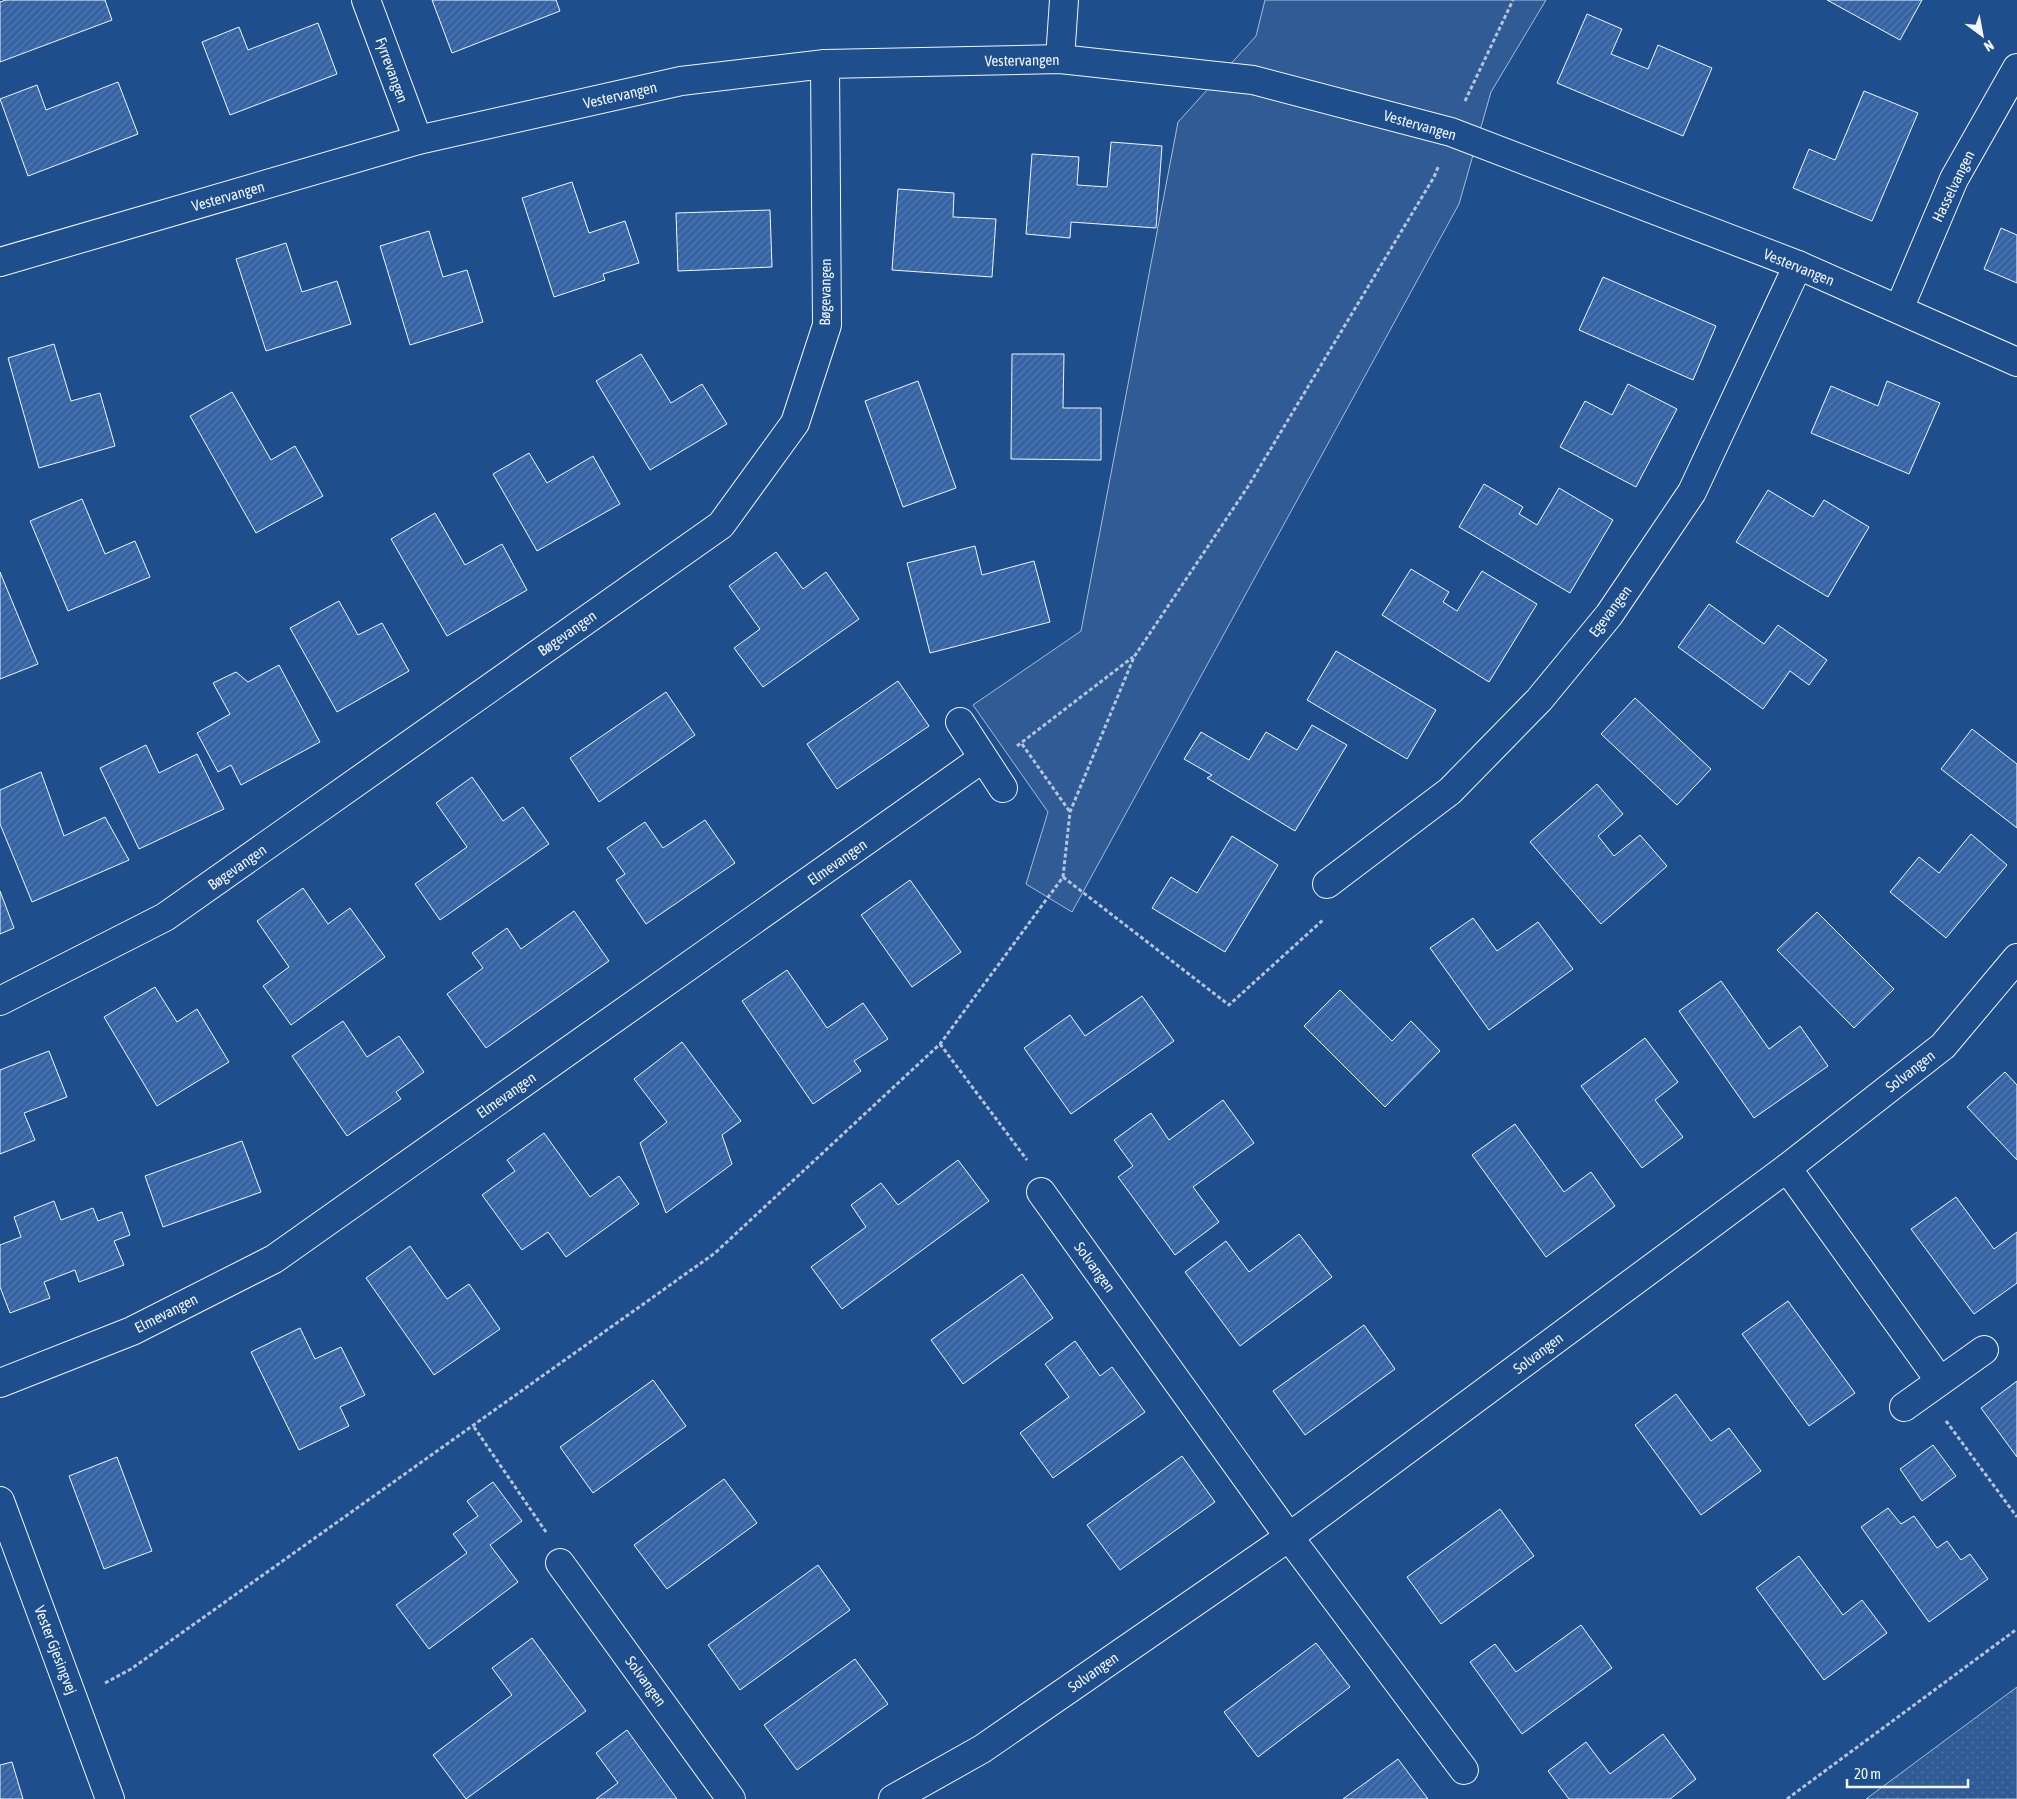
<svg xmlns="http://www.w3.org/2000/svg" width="2017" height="1799" font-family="'Asap Condensed',sans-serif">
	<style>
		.built { fill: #305b95; stroke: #a8bbd7 }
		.park { fill: url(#park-dots); stroke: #a8bbd7 }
		.building { fill: url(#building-hatch); stroke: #f2f6ff }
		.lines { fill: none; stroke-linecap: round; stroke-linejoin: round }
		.minor-casing { stroke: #f2f6ff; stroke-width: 30 }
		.path { stroke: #b3c4dc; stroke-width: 3; stroke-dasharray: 4 2.5; stroke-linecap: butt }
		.minor { stroke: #1f4e8c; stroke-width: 28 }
		.labels { text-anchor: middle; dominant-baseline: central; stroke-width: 4; stroke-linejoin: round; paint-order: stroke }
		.street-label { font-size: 15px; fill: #f2f6ff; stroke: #1f4e8c }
	</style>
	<defs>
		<pattern id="park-dots" width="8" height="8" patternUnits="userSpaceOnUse" patternTransform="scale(1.25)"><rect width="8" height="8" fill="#305b95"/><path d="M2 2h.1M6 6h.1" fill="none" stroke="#4e73a5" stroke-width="1.8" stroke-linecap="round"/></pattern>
		<pattern id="building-hatch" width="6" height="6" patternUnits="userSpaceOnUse" patternTransform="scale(1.25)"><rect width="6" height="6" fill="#3563a3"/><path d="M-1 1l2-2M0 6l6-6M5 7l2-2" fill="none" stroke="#537ab1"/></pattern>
	</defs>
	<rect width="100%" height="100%" fill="#1f4e8c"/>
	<polygon class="built" points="1265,0 1546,0 1491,92 1459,204 1072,912 1026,884 1048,812 973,705 1081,631 1178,122 1256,36"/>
	<polygon class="park" points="2017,1687 2017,1799 1866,1799"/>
	<g class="building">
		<polygon points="6,0 105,0 112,20 0,62 0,2"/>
		<polygon points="432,0 556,0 560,11 452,53"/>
		<polygon points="1827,0 1922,0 1900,40"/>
		<polygon points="1587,14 1622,29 1611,54 1648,69 1658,45 1712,68 1683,136 1557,83"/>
		<polygon points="318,23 337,74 230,115 202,42 239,27 248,50"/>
		<polygon points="118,82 138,134 28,176 0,99 37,85 46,110"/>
		<polygon points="1864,91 1918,113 1872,221 1793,188 1809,149 1835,160"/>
		<polygon points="1111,142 1162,146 1156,228 1071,222 1070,238 1026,234 1032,154 1079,157 1077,185 1107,187"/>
		<polygon points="572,182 589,233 625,221 639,263 603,274 605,280 554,297 522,198"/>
		<polygon points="898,189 954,193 953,217 996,219 992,277 892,270"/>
		<polygon points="770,210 772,267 678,271 676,213"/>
		<polygon points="2001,228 2017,235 2017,283 1984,269"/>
		<polygon points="429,231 443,277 467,270 483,322 410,345 380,246"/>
		<polygon points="286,243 302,292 337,281 351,324 266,351 236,259"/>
		<polygon points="1603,277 1716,326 1693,380 1579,330"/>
		<polygon points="54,344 71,401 100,393 115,446 39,468 8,358"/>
		<polygon points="641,354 671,403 702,384 727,424 650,470 596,381"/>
		<polygon points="1012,354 1064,354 1063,408 1101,408 1101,460 1011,459"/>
		<polygon points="918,381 956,488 903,507 865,401"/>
		<polygon points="1887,381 1940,403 1909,474 1811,433 1831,386 1878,406"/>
		<polygon points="1628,384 1677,409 1636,487 1560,447 1585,401 1612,415"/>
		<polygon points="232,392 271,460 295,446 323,496 256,533 190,416"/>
		<polygon points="529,453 547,483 593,456 620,504 537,551 493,474"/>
		<polygon points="1484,484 1523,507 1519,514 1537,525 1559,488 1613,520 1570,593 1459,527"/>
		<polygon points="1768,490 1813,517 1824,500 1869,527 1828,597 1736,542"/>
		<polygon points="82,499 105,554 135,541 150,577 68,611 30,521"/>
		<polygon points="435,513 465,565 502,544 527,590 447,636 391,539"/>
		<polygon points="975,546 982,575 1034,561 1050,622 930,653 907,563"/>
		<polygon points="776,552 803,589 826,572 859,619 763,687 734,648 760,629 729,586"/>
		<polygon points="1411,569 1449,592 1443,602 1457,611 1482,571 1537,604 1489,682 1382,615"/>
		<polygon points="0,572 38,664 0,679"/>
		<polygon points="339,601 358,635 382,623 409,671 337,712 290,628"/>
		<polygon points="1709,604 1764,644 1778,625 1827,660 1809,685 1790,671 1763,709 1678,647"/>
		<polygon points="1336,651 1436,710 1407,759 1307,700"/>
		<polygon points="279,665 320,742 241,785 231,765 218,772 197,733 230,714 213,683 236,672 248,682"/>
		<polygon points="898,681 929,726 837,789 807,744"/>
		<polygon points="666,692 695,735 599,802 570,758"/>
		<polygon points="1635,698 1711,769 1677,805 1601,734"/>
		<polygon points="1312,725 1347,745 1295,831 1207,778 1212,775 1184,759 1201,732 1249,760 1266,732 1297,750"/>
		<polygon points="1972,729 2017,764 2017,828 1941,769"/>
		<polygon points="146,745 159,773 197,754 224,809 139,849 100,768"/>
		<polygon points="41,772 64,836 105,817 129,860 32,902 0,824 0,790"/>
		<polygon points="472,777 503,821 523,807 549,844 440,920 415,884 467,847 436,803"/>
		<polygon points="1597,784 1623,814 1598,836 1614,856 1640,835 1667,866 1601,924 1530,842"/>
		<polygon points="705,820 735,863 646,924 616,880 625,874 607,848 645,822 663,848"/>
		<polygon points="1971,834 2007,865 1946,938 1890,892 1919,857 1939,873"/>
		<polygon points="1232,836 1278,865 1225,952 1152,908 1171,877 1197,893"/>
		<polygon points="910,880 961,952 912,987 861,915"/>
		<polygon points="303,888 328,924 350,908 385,957 291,1025 263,986 289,967 257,921"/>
		<polygon points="0,891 14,928 0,934"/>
		<polygon points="574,911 609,961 486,1048 447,994 483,968 472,953 507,928 521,949"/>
		<polygon points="1817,912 1894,989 1854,1028 1777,950"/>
		<polygon points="1473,918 1497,951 1538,922 1573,969 1489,1030 1430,948"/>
		<polygon points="787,970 827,1028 863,1003 888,1039 854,1061 861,1071 813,1104 742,1001"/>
		<polygon points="1721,981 1769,1049 1800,1026 1828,1066 1754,1118 1679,1011"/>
		<polygon points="155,987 177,1022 197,1009 229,1062 157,1106 104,1017"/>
		<polygon points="1340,990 1392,1041 1411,1021 1440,1051 1385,1107 1304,1026"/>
		<polygon points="1142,996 1174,1041 1071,1114 1024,1048 1070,1015 1085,1036"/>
		<polygon points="343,1021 367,1057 399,1036 424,1072 396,1092 401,1099 347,1136 292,1056"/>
		<polygon points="1645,1038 1678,1082 1655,1100 1683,1137 1642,1168 1581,1086"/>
		<polygon points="682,1042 741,1121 722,1135 732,1164 666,1213 640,1143 667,1122 634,1079"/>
		<polygon points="49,1051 67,1097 24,1113 35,1140 0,1154 0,1070"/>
		<polygon points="2005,1072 2017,1085 2017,1160 1967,1107"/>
		<polygon points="1223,1100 1254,1143 1193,1187 1219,1222 1175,1255 1118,1177 1133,1166 1114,1140 1151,1113 1169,1140"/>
		<polygon points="1515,1124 1564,1192 1591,1172 1615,1206 1546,1257 1472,1155"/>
		<polygon points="544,1133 590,1197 619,1176 639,1204 566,1257 548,1232 522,1250 482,1195 515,1171 507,1160"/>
		<polygon points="242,1141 261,1192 163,1227 145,1176"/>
		<polygon points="958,1160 989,1201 842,1309 811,1267 866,1227 851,1205 881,1183 898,1205"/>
		<polygon points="1956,1197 1994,1249 2017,1232 2017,1283 1974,1314 1911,1229"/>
		<polygon points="54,1201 61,1220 93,1208 98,1221 122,1212 130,1235 114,1241 124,1265 79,1282 75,1270 44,1282 50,1298 10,1313 0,1287 0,1245 21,1237 14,1217"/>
		<polygon points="1299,1234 1332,1277 1240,1346 1185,1272 1226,1241 1249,1272"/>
		<polygon points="410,1246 447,1299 469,1284 500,1329 434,1375 366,1278"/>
		<polygon points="1022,1274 1053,1318 963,1384 931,1340"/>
		<polygon points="1788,1301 1855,1393 1809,1426 1742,1334"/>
		<polygon points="1364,1325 1395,1369 1305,1435 1273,1391"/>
		<polygon points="300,1328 315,1359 341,1347 365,1395 340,1407 349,1426 299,1450 251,1352"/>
		<polygon points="1075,1341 1100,1376 1112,1367 1145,1412 1053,1478 1020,1433 1069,1397 1045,1364"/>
		<polygon points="653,1380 686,1426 593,1493 560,1447"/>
		<polygon points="2017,1381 2017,1457 1981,1408"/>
		<polygon points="1676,1394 1711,1441 1729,1428 1761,1471 1701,1515 1635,1425"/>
		<polygon points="1933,1445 1956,1476 1922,1501 1900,1469"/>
		<polygon points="1182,1456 1215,1502 1120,1570 1087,1525"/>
		<polygon points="117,1457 152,1551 104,1569 69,1476"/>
		<polygon points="724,1479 757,1523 667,1589 634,1545"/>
		<polygon points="493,1482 522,1521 490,1545 518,1582 429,1649 396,1605 467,1553 453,1534 478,1516 467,1501"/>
		<polygon points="1888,1508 1901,1524 1914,1516 1937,1548 1947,1541 1961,1560 1970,1554 1988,1579 1929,1622 1861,1527"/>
		<polygon points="1500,1509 1534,1556 1441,1624 1407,1577"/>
		<polygon points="1799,1556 1843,1615 1862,1600 1887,1633 1824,1680 1756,1588"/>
		<polygon points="818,1565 850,1610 740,1690 708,1645"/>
		<polygon points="1581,1625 1612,1668 1522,1734 1470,1662 1495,1644 1516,1672"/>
		<polygon points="532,1638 586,1711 466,1799 433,1755 512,1695 492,1668"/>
		<polygon points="1316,1643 1350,1687 1258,1757 1224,1712"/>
		<polygon points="855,1659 888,1704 797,1770 764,1725"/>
		<polygon points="627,1730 677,1799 596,1799 618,1783 596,1753"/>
		<polygon points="1663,1734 1696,1779 1670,1799 1569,1799 1548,1771 1586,1742 1610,1774"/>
		<polygon points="1398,1759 1428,1799 1343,1799"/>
		<polygon points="12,1762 23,1799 0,1799 0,1765"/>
	</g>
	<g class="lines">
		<defs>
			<g id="minor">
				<polyline points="366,0 418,140"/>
				<polyline points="1060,59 1064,0"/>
				<polyline points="0,262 418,140 681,81 825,64 1060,59 1253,80 1451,132 1798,265 2017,362"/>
				<polyline points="1899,309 1954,179 2017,68"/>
				<polyline points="960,722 1003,788"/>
				<polyline points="1327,884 1450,791 1539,700 1609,615 1692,492 1798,265"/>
				<polyline points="0,1001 165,917 721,525 795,423 827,325 825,64"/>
				<polyline points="1787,1168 1940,1381"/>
				<polyline points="1041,1192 1289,1537 1464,1770"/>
				<polyline points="0,1383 132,1331 274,1259 983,758"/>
				<polyline points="1904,1407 1984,1350"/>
				<polyline points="0,1501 110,1799"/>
				<polyline points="560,1563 731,1799"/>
				<polyline points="893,1799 982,1749 1289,1537 1787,1168 1943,1046 2017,958"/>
			</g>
		</defs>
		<use href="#minor" class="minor-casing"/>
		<g class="path">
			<polyline points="1465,101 1513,0"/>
			<polyline points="1022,744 1070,812"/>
			<polyline points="1017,746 1133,657"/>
			<polyline points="1063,877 1229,1005 1324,919"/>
			<polyline points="940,1044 1027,1160"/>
			<polyline points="1946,1421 2017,1517"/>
			<polyline points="474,1427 546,1532"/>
			<polyline points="105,1683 131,1669 715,1253 940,1044 1063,877 1070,812 1134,657 1249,485 1434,177 1439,165"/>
			<polyline points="1787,1799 2017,1629"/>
		</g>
		<use href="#minor" class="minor"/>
	</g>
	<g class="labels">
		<g class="street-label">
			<text transform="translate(1022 60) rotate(-1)">Vestervangen</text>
			<text transform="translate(392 70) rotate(70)">Fyrrevangen</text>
			<text transform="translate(620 95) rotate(-13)">Vestervangen</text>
			<text transform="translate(1420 125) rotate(16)">Vestervangen</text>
			<text transform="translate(1953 186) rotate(-64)">Hasselvangen</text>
			<text transform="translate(228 196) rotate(-16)">Vestervangen</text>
			<text transform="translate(1799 267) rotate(22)">Vestervangen</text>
			<text transform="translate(825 292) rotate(-89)">Bøgevangen</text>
			<text transform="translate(1610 611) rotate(-53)">Egevangen</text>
			<text transform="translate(567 633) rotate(-35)">Bøgevangen</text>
			<text transform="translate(837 862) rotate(-35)">Elmevangen</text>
			<text transform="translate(237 867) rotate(-35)">Bøgevangen</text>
			<text transform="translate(1910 1071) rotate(-38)">Solvangen</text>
			<text transform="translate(506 1095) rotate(-35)">Elmevangen</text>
			<text transform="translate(1095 1267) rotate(54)">Solvangen</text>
			<text transform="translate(166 1313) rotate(-27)">Elmevangen</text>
			<text transform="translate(1538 1353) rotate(-37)">Solvangen</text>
			<text transform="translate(56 1650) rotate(69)">Vester Gjesingvej</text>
			<text transform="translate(1093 1672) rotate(-35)">Solvangen</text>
			<text transform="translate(646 1681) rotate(54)">Solvangen</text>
		</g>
	</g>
	<g transform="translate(1982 35) rotate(148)" stroke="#1f4e8c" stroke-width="4" paint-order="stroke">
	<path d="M0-4L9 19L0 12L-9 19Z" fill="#f2f6ff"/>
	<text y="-8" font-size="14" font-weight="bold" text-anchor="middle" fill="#f2f6ff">N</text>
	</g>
	<path d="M1847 1779v8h121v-8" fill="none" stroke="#f2f6ff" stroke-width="2.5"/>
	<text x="1854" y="1779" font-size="15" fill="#f2f6ff" stroke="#1f4e8c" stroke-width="4" paint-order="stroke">20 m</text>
</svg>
